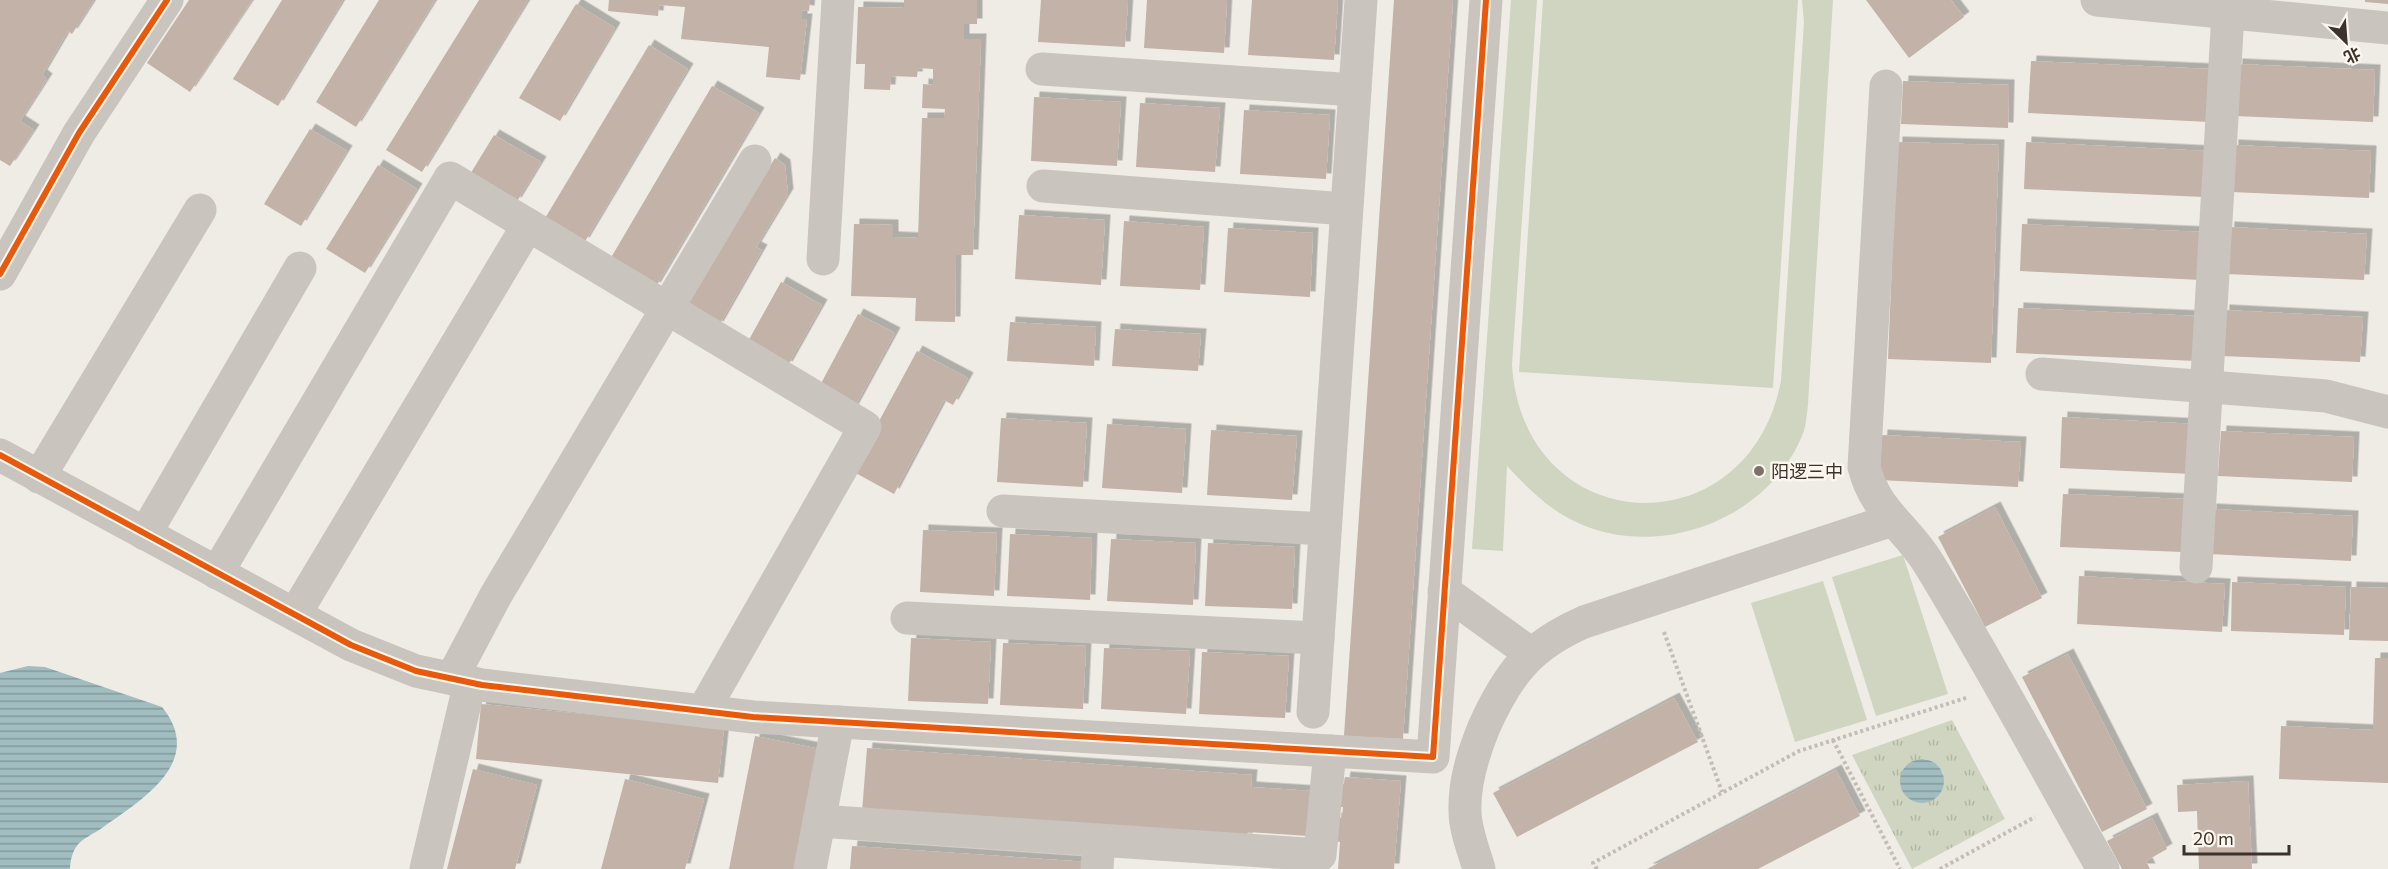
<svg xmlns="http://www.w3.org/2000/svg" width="2388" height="869" font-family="Commissioner,'Noto Sans SC',sans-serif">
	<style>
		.grass { fill: url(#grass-tufts); fill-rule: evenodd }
		.pitch { fill: #cfd5c0 }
		.water { fill: url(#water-rules) }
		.building { fill: #c2b2a7; filter: url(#shadow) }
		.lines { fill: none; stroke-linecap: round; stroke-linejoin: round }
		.path { stroke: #c2bdb6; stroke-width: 4; stroke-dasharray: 3 3; stroke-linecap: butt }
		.minor { stroke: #c9c4be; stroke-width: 33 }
		.cycleway-casing { stroke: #fbf6ee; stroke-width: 10 }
		.cycleway { stroke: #e8590c; stroke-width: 6 }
		.poi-dot { fill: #79736c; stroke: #fbf6ee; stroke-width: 2 }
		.labels { text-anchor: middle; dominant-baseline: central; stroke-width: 5; stroke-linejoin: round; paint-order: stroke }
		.poi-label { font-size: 18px; fill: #3a322b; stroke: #fbf6ee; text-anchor: start }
	</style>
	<defs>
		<pattern id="grass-tufts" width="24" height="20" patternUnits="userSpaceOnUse" patternTransform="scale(1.5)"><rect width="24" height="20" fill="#cfd5c0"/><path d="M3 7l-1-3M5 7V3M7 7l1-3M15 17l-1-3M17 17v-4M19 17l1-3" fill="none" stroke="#b2b7a5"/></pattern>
		<pattern id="water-rules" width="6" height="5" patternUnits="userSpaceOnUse" patternTransform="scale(1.5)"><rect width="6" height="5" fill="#a1bdc0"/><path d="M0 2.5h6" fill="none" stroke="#849a9c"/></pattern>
		<filter id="shadow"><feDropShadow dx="5.5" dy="-5.5" stdDeviation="0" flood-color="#0004"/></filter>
	</defs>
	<rect width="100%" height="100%" fill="#efece5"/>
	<path class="grass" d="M1952,720L2005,819L1912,869L1852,755ZM1926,759L1937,765L1944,774L1905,767L1915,760Z"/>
	<g class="pitch">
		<path d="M1511,0H1537L1512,365C1523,540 1748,552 1781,381L1804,22L1802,0H1833L1808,404C1807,414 1806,427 1802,436C1766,522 1653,563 1570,519C1545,506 1527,487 1507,466L1503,551L1472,549Z"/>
		<polygon points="1543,0 1798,0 1773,388 1519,372"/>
		<polygon points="1903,555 1948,694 1876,716 1832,577"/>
		<polygon points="1823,581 1867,720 1795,742 1751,603"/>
	</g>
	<g class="water">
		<path d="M28,666L45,667L162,707C206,761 143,799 102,828C95,833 81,839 76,847C72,853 70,862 70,869H0V673Z"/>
		<circle cx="1922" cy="781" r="22"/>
	</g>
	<g class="building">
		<polygon points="0,0 94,0 72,34 68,31 42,75 47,79 20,121 34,130 10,166 0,160"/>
		<polygon points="189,0 252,0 190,92 147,63"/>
		<polygon points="282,0 343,0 278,106 233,79"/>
		<polygon points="379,0 435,0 356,127 316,102"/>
		<polygon points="479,0 528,0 422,172 386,150"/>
		<polygon points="609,0 810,0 809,11 802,10 802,19 807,19 800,80 766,77 769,47 681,39 685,7 659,5 658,16 608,11"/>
		<polygon points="904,0 977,0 977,24 964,24 964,39 981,39 973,255 956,255 955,322 915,321 916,298 851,296 854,224 893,225 893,237 918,238 922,118 944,118 945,109 922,108 923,84 933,85 933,69 918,68 917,77 891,76 890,90 864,89 865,64 856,64 858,7 904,8"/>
		<polygon points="1041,0 1128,0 1125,47 1038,42"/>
		<polygon points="1147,0 1227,0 1224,53 1144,48"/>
		<polygon points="1252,0 1338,0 1334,60 1248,55"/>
		<polygon points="1394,0 1453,0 1403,739 1344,736"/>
		<polygon points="1866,0 1951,0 1964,17 1909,58"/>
		<polygon points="2365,0 2388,0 2388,4 2365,2"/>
		<polygon points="576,4 615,28 560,121 519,98"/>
		<polygon points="649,45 688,69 584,243 544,220"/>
		<polygon points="2031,61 2211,69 2209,122 2028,113"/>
		<polygon points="2237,64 2375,70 2373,122 2235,116"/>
		<polygon points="1903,81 2009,85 2008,128 1901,124"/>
		<polygon points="712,86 759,113 655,288 609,261"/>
		<polygon points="1034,97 1121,102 1117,166 1031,161"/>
		<polygon points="1140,103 1220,108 1215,172 1136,167"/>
		<polygon points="1244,110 1330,115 1326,179 1240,174"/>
		<polygon points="310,129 347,151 301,226 264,204"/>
		<polygon points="494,135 541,162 516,203 469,176"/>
		<polygon points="1897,142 1999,145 1991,363 1888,359"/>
		<polygon points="2026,142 2207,151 2204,197 2024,189"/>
		<polygon points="2233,145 2371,151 2369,198 2231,192"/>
		<polygon points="775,158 785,165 788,194 756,247 762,250 718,327 683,306"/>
		<polygon points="378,165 417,189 365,273 326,249"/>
		<polygon points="1019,215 1105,220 1101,285 1015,279"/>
		<polygon points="1124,221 1204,227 1200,290 1120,286"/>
		<polygon points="2022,224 2203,232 2201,280 2020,271"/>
		<polygon points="2229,227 2367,234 2364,280 2226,274"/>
		<polygon points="1228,228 1313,233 1310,297 1224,292"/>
		<polygon points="781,282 822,305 787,367 746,345"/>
		<polygon points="2018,308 2198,316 2196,361 2016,353"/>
		<polygon points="2224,310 2363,317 2360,362 2222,356"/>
		<polygon points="858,314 895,333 853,410 817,391"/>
		<polygon points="1010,322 1096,327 1094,366 1007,361"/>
		<polygon points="1115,329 1201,334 1198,371 1112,366"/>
		<polygon points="917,351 968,378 953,405 944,400 894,494 852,471"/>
		<polygon points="2062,417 2196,424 2193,474 2060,468"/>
		<polygon points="1001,418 1087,423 1083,487 997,482"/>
		<polygon points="1107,424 1186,429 1182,493 1102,488"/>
		<polygon points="1211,430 1297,436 1292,500 1207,495"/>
		<polygon points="2221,431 2354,437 2352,482 2218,476"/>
		<polygon points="1882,435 2021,442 2018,487 1879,480"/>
		<polygon points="2063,494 2185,499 2182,552 2060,547"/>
		<polygon points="1995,507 2042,598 1985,627 1938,537"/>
		<polygon points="2211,509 2353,516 2351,561 2209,554"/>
		<polygon points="923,530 997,533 994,596 920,592"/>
		<polygon points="1010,534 1092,538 1090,600 1007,596"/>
		<polygon points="1111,539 1196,543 1193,605 1107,601"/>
		<polygon points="1208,543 1295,547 1292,609 1205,606"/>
		<polygon points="2079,576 2225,584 2222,632 2077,624"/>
		<polygon points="2232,582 2346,587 2344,635 2231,631"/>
		<polygon points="2351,587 2388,588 2388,641 2349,640"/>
		<polygon points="911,638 991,642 988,704 908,701"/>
		<polygon points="1003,643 1086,646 1083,709 1000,705"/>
		<polygon points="1104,648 1190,651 1186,714 1101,709"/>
		<polygon points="1202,652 1289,656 1285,718 1199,714"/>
		<polygon points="2068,654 2147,809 2102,832 2022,677"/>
		<polygon points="2375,658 2388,658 2388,783 2279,779 2281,726 2373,730"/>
		<polygon points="1674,698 1698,742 1517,837 1493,793"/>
		<polygon points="481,704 724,728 718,783 476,759"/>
		<polygon points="755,736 820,749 797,869 729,869"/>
		<polygon points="867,748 1252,775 1251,787 1312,791 1309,836 1247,832 1247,839 862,812"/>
		<polygon points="473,769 537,785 515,869 447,869"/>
		<polygon points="1836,770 1860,816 1758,869 1647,869"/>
		<polygon points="1345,777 1401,781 1394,869 1338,869 1340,842 1334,841 1336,818 1342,818 1343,807 1337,807 1339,784 1344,784"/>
		<polygon points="625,779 704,799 685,869 601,869"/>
		<polygon points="2248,781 2252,869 2199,869 2197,811 2178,812 2177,785"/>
		<polygon points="2152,818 2167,849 2146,861 2150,869 2122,869 2107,841"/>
		<polygon points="852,846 1088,862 1087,869 850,869"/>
	</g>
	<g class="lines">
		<g class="path">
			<polyline points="1664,632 1722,792"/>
			<polyline points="1833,740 1900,869"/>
			<polyline points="1597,869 1593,863 1799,751 1969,697"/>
			<polyline points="1940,869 2035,817"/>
		</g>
		<g class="minor">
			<polyline points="2097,0 2388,28"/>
			<polyline points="1042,69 1355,90"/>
			<path d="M1886,86L1864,467C1876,513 1906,526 1929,564C1990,664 2045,767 2103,869"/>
			<polyline points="1043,186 1346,209"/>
			<polyline points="823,259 838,0"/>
			<polyline points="0,274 79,133 167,0"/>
			<polyline points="2042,374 2326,396 2388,412"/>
			<polyline points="0,455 351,645 416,671 482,685 753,717 1433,757 1486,0"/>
			<polyline points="39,477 200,210"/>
			<polyline points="1003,511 1325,529"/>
			<polyline points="145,534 300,268"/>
			<polyline points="2196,567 2228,13"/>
			<polyline points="217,573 450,178 865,427 703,711"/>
			<polyline points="1444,591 1530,653"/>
			<polyline points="295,614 528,225"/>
			<polyline points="907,618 1318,638"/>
			<polyline points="452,678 496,595 755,161"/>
			<polyline points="1313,712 1361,0"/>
			<polyline points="819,821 1320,855 1330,751"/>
			<polyline points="426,869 470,682"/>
			<polyline points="810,869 838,722"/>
			<polyline points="1097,869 1099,840"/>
			<path d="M1479,869C1474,851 1465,830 1465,811C1464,782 1473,754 1484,727C1508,674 1529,646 1584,622L1892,520"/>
		</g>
		<defs>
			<g id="cycleway">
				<polyline points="0,274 79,133 167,0"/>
				<polyline points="0,455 351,645 416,671 482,685 753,717 1433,757 1486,0"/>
			</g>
		</defs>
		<use href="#cycleway" class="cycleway-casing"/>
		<use href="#cycleway" class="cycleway"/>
	</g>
	<circle class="poi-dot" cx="1759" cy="471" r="6"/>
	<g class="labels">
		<g class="poi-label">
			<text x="1771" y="471">阳逻三中</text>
		</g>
	</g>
	<g transform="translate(2346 42) rotate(155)" stroke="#fbf6ee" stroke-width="4.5" paint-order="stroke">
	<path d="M0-4.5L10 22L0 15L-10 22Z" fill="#3a322b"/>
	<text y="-9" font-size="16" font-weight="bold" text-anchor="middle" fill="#3a322b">北</text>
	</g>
	<path d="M2184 845v9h105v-9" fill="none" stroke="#3a322b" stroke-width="3"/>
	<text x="2193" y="845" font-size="18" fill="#3a322b" stroke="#fbf6ee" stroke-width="4.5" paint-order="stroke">20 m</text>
</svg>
